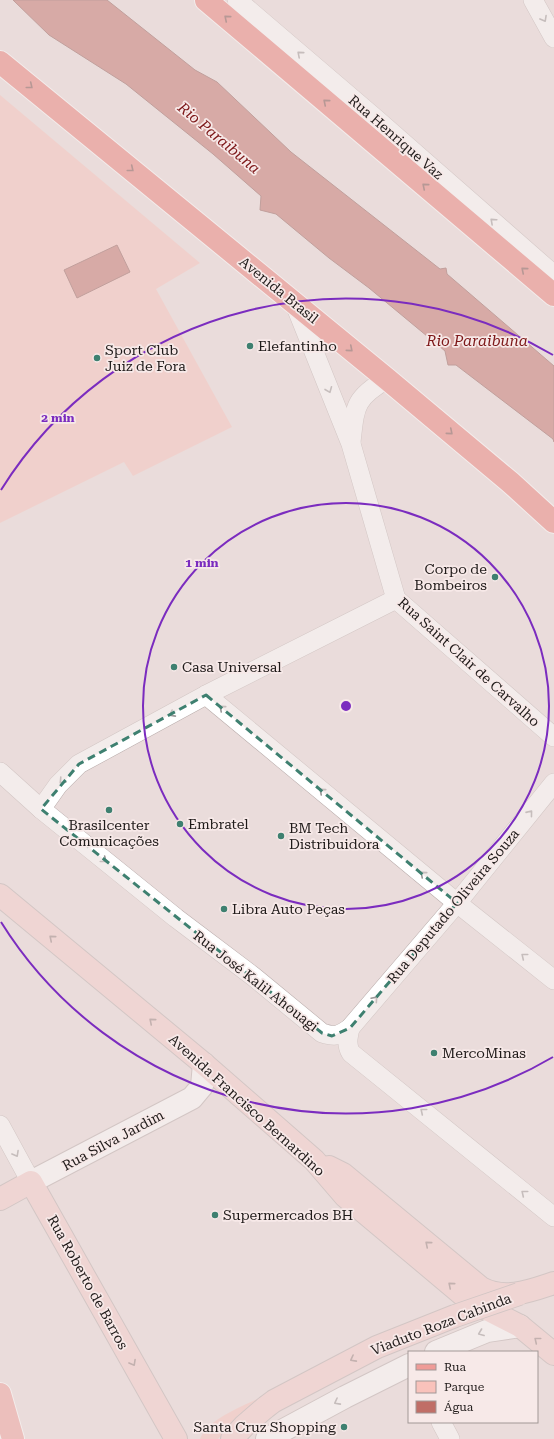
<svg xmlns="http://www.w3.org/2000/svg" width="554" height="1439" font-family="'Roboto Serif',serif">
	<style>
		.green { fill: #f9c2bb }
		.water { fill: #c06e67; stroke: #905550 }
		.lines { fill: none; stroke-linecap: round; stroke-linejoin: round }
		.minor-casing { stroke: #b8abaa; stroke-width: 20 }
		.tertiary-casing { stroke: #b8abaa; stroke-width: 24 }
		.secondary-casing { stroke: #b8abaa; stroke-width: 24 }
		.primary-casing { stroke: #fff; stroke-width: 24 }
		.trunk-casing { stroke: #fff; stroke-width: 24 }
		.minor { stroke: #fff; stroke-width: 19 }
		.tertiary { stroke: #fff; stroke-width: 22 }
		.secondary { stroke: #f7cdcb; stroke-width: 22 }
		.primary { stroke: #ef9b97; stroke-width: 22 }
		.trunk { stroke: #ea7a74; stroke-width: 22 }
		.secondary-bridge-casing { stroke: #b8abaa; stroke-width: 24; stroke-linecap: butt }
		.secondary-bridge { stroke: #f7cdcb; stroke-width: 22 }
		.oneway { stroke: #7b4642 }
		.oneway2 { stroke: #9b9898 }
		.oneway3 { stroke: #967d7b }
		.marked { fill: none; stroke: #3e8070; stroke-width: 3; stroke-dasharray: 8 5; stroke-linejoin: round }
		.ring { fill: none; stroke: #7b2cbf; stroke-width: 2 }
		.poi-dot { fill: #3e8070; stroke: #f7e9e8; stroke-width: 1.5 }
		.labels { text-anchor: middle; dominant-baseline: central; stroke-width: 3.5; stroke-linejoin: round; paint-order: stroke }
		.street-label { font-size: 14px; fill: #201b1a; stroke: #f7e9e8 }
		.poi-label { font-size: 14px; fill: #201b1a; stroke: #f7e9e8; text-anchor: start }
		.water-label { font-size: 15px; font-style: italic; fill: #7d1819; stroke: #f7e9e8 }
		.centre { fill: #7b2cbf; stroke: #f7e9e8; stroke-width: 2 }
		.ring-label { font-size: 12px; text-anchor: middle; font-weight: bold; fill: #7b2cbf; stroke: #f7e9e8; stroke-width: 3.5; stroke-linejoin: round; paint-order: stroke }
	</style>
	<rect width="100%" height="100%" fill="#eadcdb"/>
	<g class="green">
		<polygon points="0,95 200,263 156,289 232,427 133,476 124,462 0,523"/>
		<path d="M259,1398V1399L236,1420L218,1439H200C208,1419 241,1407 259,1398Z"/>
	</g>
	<g class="water">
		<polygon points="13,0 107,0 195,70 217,82 291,152 440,269 446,268 447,274 554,366 554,442 553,439 456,365 448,365 445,351 369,288 329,258 276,214 260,210 261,196 213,154 126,84 49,35"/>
		<polygon points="117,245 130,272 77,298 64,270"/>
	</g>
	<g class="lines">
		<defs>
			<g id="minor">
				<polyline points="237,0 375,118 554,275"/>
				<polyline points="533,0 554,38"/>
				<polyline points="294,302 351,444 396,599 554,737"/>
				<path d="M351,442C355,407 354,398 387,379"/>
				<polyline points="206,695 457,903 554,980"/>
				<path d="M0,772L41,809L176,918L254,977L322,1033C335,1037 339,1036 350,1028L457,903L554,783"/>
				<polyline points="41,809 58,785 79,764 206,695 396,599"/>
				<path d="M350,1028C348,1037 346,1045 351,1053L554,1217"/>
				<polyline points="0,1125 31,1182"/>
				<polyline points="441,1422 450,1439"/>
			</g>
			<g id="tertiary">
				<polyline points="31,1182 192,1098 202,1086 204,1064"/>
				<polyline points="436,1352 487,1331 520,1326"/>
				<polyline points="267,1439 345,1397 409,1365"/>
			</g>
			<g id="secondary">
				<polyline points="0,895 204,1064 314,1160 345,1196 469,1300 520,1326 554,1354"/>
				<path d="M329,1167L343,1174L481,1288C505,1301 530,1291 554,1283"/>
				<polyline points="0,1199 31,1182 176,1439"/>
				<polyline points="232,1439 245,1425 266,1407"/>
			</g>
			<polyline id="primary" points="0,1394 13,1439"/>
			<g id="trunk">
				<polyline points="206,0 554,295"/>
				<polyline points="0,62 387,379 510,482 554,522"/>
			</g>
		</defs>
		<use href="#minor" class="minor-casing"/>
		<use href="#tertiary" class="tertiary-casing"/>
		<use href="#secondary" class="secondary-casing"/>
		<use href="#primary" class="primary-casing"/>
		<use href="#trunk" class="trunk-casing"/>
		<use href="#minor" class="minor"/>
		<use href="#tertiary" class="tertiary"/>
		<use href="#secondary" class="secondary"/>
		<use href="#primary" class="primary"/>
		<use href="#trunk" class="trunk"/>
		<defs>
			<polyline id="secondary-bridge" points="266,1407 274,1401 377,1347 455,1316 519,1294"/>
		</defs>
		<use href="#secondary-bridge" class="secondary-bridge-casing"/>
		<use href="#secondary-bridge" class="secondary-bridge"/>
	</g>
	<defs><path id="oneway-chevron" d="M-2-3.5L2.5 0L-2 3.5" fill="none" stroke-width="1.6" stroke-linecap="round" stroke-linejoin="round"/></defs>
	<g class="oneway">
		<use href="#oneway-chevron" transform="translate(227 18) rotate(-140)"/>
		<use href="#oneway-chevron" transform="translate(30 86) rotate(39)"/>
		<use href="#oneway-chevron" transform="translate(326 102) rotate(-140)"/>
		<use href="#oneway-chevron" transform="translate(131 169) rotate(39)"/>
		<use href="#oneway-chevron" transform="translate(425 186) rotate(-140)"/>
		<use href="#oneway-chevron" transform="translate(524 270) rotate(-140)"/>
		<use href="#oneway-chevron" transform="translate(350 349) rotate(40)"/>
		<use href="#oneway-chevron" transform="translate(450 432) rotate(40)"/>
	</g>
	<g class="oneway2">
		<use href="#oneway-chevron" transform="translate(544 19) rotate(61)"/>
		<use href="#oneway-chevron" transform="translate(300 54) rotate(-139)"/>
		<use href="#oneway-chevron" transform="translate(493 221) rotate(-138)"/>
		<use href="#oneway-chevron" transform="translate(329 390) rotate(68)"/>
		<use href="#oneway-chevron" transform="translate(222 708) rotate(-140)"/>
		<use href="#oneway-chevron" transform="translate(172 714) rotate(152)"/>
		<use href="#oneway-chevron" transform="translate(62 781) rotate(133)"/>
		<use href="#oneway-chevron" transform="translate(322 791) rotate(-140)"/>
		<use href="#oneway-chevron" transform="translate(530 813) rotate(-51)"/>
		<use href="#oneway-chevron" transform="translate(104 860) rotate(39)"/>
		<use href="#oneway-chevron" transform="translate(423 874) rotate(-140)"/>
		<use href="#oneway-chevron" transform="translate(524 956) rotate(-141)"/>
		<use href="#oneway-chevron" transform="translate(375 999) rotate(-49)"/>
		<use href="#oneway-chevron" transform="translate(423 1111) rotate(-141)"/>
		<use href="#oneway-chevron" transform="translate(16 1154) rotate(61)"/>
		<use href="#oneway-chevron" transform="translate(524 1193) rotate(-141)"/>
		<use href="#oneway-chevron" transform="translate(481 1333) rotate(159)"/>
		<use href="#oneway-chevron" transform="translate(337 1402) rotate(152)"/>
	</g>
	<g class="oneway3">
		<use href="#oneway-chevron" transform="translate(52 938) rotate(-140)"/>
		<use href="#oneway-chevron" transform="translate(152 1021) rotate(-140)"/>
		<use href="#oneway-chevron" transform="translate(428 1244) rotate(-140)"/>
		<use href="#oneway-chevron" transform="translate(451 1285) rotate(-140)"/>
		<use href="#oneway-chevron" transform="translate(537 1340) rotate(-141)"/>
		<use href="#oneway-chevron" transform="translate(353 1359) rotate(152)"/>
		<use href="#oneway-chevron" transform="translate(133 1363) rotate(61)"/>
	</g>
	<path d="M0 0H554V1439H0ZM206,695L457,903L350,1028L332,1036L322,1033L41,809L79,764Z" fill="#eadcdb" fill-opacity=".55" fill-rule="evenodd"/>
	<path class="marked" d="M206,695L457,903L350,1028L332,1036L322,1033L41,809L79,764Z"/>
	<g class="ring">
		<circle cx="346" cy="706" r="203"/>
		<path d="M553 1057A407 407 0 0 1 1 922M1 490A407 407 0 0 1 553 355"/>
	</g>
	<g class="poi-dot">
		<circle cx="250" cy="346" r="4"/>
		<circle cx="97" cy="358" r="4"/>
		<circle cx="495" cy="577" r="4"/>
		<circle cx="174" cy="667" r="4"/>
		<circle cx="109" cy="810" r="4"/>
		<circle cx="180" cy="824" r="4"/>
		<circle cx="281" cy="836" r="4"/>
		<circle cx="224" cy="909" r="4"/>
		<circle cx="434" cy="1053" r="4"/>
		<circle cx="215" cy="1215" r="4"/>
		<circle cx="344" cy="1427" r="4"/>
	</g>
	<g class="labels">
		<g class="street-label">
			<text transform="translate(396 137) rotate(41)">Rua Henrique Vaz</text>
			<text transform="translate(279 290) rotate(39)">Avenida Brasil</text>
			<text transform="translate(469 662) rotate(42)">Rua Saint Clair de Carvalho</text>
			<text transform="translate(453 906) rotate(-50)">Rua Deputado Oliveira Souza</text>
			<text transform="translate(256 981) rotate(38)">Rua José Kalil Ahouagi</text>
			<text transform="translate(247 1105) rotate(42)">Avenida Francisco Bernardino</text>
			<text transform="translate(113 1140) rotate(-28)">Rua Silva Jardim</text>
			<text transform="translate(88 1282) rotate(61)">Rua Roberto de Barros</text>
			<text transform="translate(441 1324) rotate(-21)">Viaduto Roza Cabinda</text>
		</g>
		<g class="poi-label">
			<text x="258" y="346">Elefantinho</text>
			<text x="105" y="350">Sport Club<tspan x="105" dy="16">Juiz de Fora</tspan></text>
			<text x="487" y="569" text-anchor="end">Corpo de<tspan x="487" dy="16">Bombeiros</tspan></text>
			<text x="182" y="667">Casa Universal</text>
			<text x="188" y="824">Embratel</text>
			<text x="109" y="825" text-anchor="middle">Brasilcenter<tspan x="109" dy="16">Comunicações</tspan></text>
			<text x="289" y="828">BM Tech<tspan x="289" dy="16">Distribuidora</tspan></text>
			<text x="232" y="909">Libra Auto Peças</text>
			<text x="442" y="1053">MercoMinas</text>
			<text x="223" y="1215">Supermercados BH</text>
			<text x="336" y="1427" text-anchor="end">Santa Cruz Shopping</text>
		</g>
		<g class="water-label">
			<text transform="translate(219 138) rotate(40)">Rio Paraibuna</text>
			<text x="477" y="341">Rio Paraibuna</text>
		</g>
	</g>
	<circle cx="346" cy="706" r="6" class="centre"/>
	<g class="ring-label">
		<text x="58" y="422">2 min</text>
		<text x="202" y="567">1 min</text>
	</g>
	<rect x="408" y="1351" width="130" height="72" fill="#f7e9e8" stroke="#a19796"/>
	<rect x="416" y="1364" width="20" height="6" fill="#ef9b97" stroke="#a19796"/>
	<text x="444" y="1371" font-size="12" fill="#201b1a">Rua</text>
	<rect x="416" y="1381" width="20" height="12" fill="#f9c2bb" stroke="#a19796"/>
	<text x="444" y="1391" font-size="12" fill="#201b1a">Parque</text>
	<rect x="416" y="1401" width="20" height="12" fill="#c06e67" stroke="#a19796"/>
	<text x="444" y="1411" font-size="12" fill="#201b1a">Água</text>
</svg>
